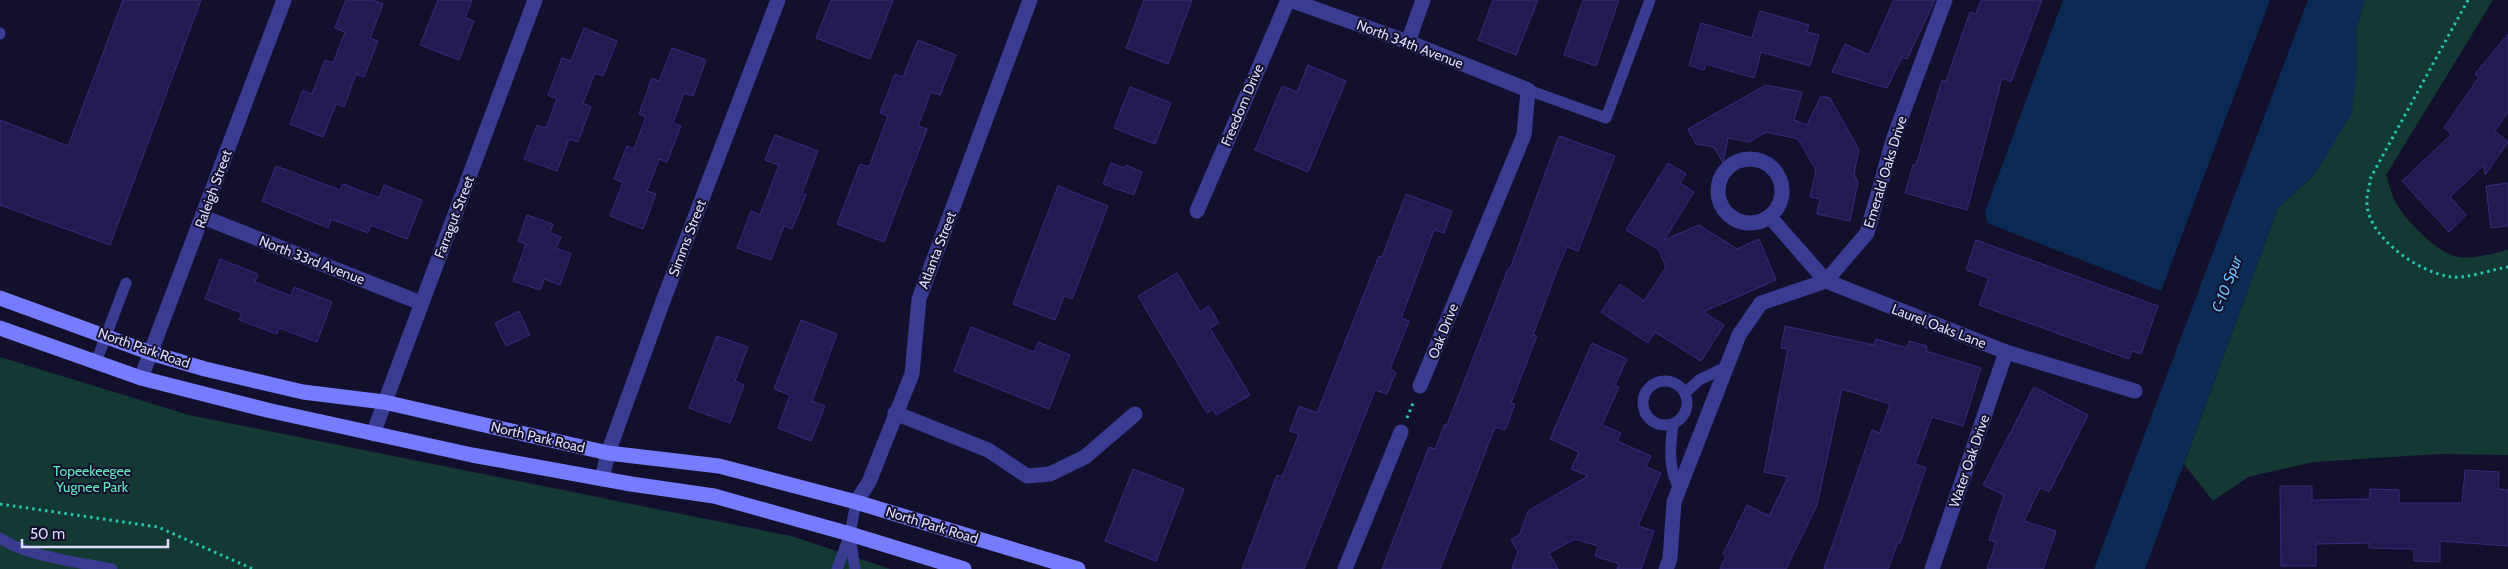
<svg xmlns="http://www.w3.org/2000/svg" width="2508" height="569" font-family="Cabin,sans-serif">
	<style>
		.green { fill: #133934 }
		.water { fill: #0a2b54 }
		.building { fill: #221b50; stroke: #362c7e }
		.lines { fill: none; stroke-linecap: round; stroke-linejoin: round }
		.path { stroke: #2ac7b1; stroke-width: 3; stroke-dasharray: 2.5 4; stroke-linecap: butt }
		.lane { stroke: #393c90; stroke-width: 11 }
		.street { stroke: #393c90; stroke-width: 15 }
		.secondary { stroke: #757cff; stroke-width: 15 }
		.labels { text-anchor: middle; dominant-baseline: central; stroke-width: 4; stroke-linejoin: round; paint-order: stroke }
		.street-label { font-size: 14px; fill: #dfdeff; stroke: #13102e }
		.park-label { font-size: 14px; fill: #61e8bc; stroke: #13102e }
		.water-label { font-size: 15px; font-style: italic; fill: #6cc6ff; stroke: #13102e }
	</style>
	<rect width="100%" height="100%" fill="#13102e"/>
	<g class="green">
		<path d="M2365,0H2493L2386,175C2389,184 2391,194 2395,201C2405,220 2434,249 2454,256C2471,261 2492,253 2508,250V455L2440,454L2313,462L2248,477L2213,501L2184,464L2278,208L2315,174L2357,71L2356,29Z"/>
		<polygon points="0,357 189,415 791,536 890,569 0,569"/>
	</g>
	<g class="water">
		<polygon points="2063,0 2270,0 2161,291 1987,223 1985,212"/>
		<polygon points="2308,0 2365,0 2356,29 2357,71 2352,113 2315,174 2278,208 2145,569 2094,569"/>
	</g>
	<g class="building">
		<polygon points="123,0 201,0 110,245 0,205 0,120 68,146"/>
		<polygon points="346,0 372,0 383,4 370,38 378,41 364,77 356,74 344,107 336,104 323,137 290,124 303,90 312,94 325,60 333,63 345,32 335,28"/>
		<polygon points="438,0 472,0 465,18 474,21 459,60 420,45"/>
		<polygon points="831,0 893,0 870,59 816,38"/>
		<polygon points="1144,0 1192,0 1168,64 1126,48"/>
		<polygon points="1493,0 1538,0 1516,55 1478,40"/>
		<polygon points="1583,0 1619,0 1596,66 1564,55"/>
		<polygon points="1894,0 1935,0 1907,59 1902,57 1887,88 1832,72 1845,44 1869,55"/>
		<polygon points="1981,0 2042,0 2011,82 2002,78 1967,210 1905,193 1913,165 1916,165 1942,80 1946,81 1970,12 1976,14"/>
		<polygon points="1760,11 1809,25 1807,32 1819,35 1810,66 1761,52 1754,78 1706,64 1704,70 1689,65 1701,23 1752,38"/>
		<polygon points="584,28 617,41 603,76 595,73 583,103 591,107 578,142 569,139 557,171 524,159 537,125 546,128 557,99 548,95 562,58 571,61"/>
		<polygon points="2508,34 2508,112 2495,131 2508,142 2485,175 2484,165 2450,197 2466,215 2449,232 2402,181 2452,134 2444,128 2479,77 2475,74"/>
		<polygon points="918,40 956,55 940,95 931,92 918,126 927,129 884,242 837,224 860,164 869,167 888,116 880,113 895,74 903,77"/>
		<polygon points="672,48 706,60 693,96 684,93 673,123 681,126 667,162 659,159 647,191 656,194 643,229 610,216 623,182 614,179 627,146 634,149 646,117 639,114 652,78 659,81"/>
		<polygon points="1308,65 1346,81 1308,172 1255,150 1282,86 1297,92"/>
		<polygon points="1766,85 1802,92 1794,120 1807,125 1821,96 1830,98 1859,150 1854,174 1858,182 1850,221 1817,214 1820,199 1810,197 1816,170 1798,139 1766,132 1749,142 1728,138 1723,163 1714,147 1696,144 1688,129"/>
		<polygon points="1130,87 1171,103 1155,144 1114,128"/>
		<polygon points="775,135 818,151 802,193 806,195 792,229 784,226 771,260 737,248 751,211 760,215 779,165 765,160"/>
		<polygon points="1559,136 1615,156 1578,251 1567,247 1557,270 1533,335 1537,336 1511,403 1515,404 1505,430 1495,427 1440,569 1382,569 1429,447 1435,449 1445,424 1447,425 1508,269 1510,269"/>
		<polygon points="1111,163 1124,168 1126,165 1142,172 1134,195 1103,184"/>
		<polygon points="1668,163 1686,174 1680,183 1694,192 1664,240 1699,225 1737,249 1759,239 1776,280 1703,312 1724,325 1701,361 1655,332 1648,343 1601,312 1620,284 1644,301 1666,267 1658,249 1626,230"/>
		<polygon points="276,166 340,190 343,184 379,198 384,185 422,200 407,239 371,225 368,233 331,219 328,228 262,201"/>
		<polygon points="2508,183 2508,226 2491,228 2486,186"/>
		<polygon points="1058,186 1108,206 1072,299 1064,296 1055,320 1013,304"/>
		<polygon points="1406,194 1452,211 1444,233 1434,230 1401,318 1409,321 1390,369 1396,372 1387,394 1375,390 1304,569 1242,569 1277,475 1282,477 1299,434 1290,431 1299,406 1317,413 1379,256 1382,257"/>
		<polygon points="527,215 553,224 550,233 561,237 556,248 571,254 560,285 544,279 540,290 513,281 526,244 518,241"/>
		<polygon points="1976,240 2158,306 2141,354 2132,351 2129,359 1979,305 1989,278 1966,270"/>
		<polygon points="220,259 258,274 255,282 291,296 294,287 332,302 317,342 279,328 277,334 239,320 242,313 205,299"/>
		<polygon points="1177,273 1200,312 1209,306 1219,323 1210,328 1250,395 1216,415 1213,409 1207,413 1138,296"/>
		<polygon points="519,311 530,335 506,346 495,323"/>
		<polygon points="801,320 837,334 812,401 825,406 811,441 778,428 790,395 774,389"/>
		<polygon points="1785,326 1874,345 1876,339 1907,348 1909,341 1927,346 1926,351 1981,368 1963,426 1932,417 1915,464 1926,468 1900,543 1898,542 1888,569 1824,569 1872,430 1880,433 1890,404 1842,389 1817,505 1786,569 1720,569 1726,556 1723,554 1747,505 1769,516 1788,477 1764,472 1788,349 1781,348"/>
		<polygon points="971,327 1034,352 1038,342 1070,355 1049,409 954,371"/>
		<polygon points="717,336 748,347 735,381 744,385 730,423 689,408"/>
		<polygon points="1592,343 1627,359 1615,385 1619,387 1602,425 1621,433 1617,441 1651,456 1646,467 1661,473 1638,526 1654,531 1641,569 1617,569 1619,564 1595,556 1598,546 1575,539 1549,553 1558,569 1512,569 1518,552 1511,540 1520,534 1528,511 1588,476 1571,469 1579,452 1550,439"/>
		<polygon points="2034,387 2088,415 2049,492 2040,488 2024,521 2056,531 2043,569 1987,569 1996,542 1989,540 2004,495 1983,485"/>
		<polygon points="1133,469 1184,489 1156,561 1105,541"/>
		<polygon points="2465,470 2499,472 2498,489 2508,490 2508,546 2440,541 2440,562 2414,561 2414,549 2369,548 2369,543 2316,544 2316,566 2281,566 2280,486 2312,486 2312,500 2370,499 2370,489 2399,490 2399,503 2462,503"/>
	</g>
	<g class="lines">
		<g class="path">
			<path d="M2468,0L2371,177C2370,185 2366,196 2367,204C2369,238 2419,273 2452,277C2465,279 2494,269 2508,267"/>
			<polyline points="1407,418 1414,401"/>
			<polyline points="0,504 158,527 253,569"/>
		</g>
		<g class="lane">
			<polyline points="0,33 0,34"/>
			<polyline points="1528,90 1606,118 1650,0"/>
			<polyline points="96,362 126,283"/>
			<circle cx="1665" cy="403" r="22"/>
			<polyline points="1685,393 1699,380 1726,367"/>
			<path d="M1673,424C1670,447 1668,467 1679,489"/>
			<polyline points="850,536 855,569"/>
			<path d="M0,538C28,557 79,562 112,569"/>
			<polyline points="837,569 850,534 856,502"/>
		</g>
		<g class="street">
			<polyline points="1290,0 1408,42 1528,90 1524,135 1420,386"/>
			<polyline points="1408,42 1423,0"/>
			<circle cx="1750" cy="191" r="32"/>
			<polyline points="1197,211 1288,0"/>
			<polyline points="203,217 421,303"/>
			<polyline points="1770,217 1826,281 2006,352 2135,391"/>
			<polyline points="141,378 284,0"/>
			<polyline points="895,413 988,450 1027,476 1050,474 1085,457 1135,414"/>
			<polyline points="373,434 535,0"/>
			<polyline points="602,479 608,453 663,301 778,0"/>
			<polyline points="856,502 869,482 912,374 919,299 1030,0"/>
			<polyline points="1345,569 1401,432"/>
			<polyline points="1666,569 1670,559 1674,502 1739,335 1761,303 1826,281 1867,233 1894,137 1945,0"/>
			<polyline points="1932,569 2006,352"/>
		</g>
		<g class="secondary">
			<polyline points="0,298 151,353 205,369 303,392 384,402 608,453 719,466 856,502 1078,569"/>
			<polyline points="0,328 141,378 267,410 472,455 631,484 714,496 850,534 964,569"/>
		</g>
	</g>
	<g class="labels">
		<g class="street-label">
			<text transform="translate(1410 44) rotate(21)">North 34th Avenue</text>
			<text transform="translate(1242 105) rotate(-67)">Freedom Drive</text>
			<text transform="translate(1885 172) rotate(-73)">Emerald Oaks Drive</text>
			<text transform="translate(213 189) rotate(-70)">Raleigh Street</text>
			<text transform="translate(454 217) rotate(-69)">Farragut Street</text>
			<text transform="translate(687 238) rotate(-69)">Simms Street</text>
			<text transform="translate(937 250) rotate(-69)">Atlanta Street</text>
			<text transform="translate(312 260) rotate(21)">North 33rd Avenue</text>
			<text transform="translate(1939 326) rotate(21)">Laurel Oaks Lane</text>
			<text transform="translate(1443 331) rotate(-68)">Oak Drive</text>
			<text transform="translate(144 348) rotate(19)">North Park Road</text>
			<text transform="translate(538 437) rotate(13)">North Park Road</text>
			<text transform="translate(1969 461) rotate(-71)">Water Oak Drive</text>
			<text transform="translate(932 525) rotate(17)">North Park Road</text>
		</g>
		<g class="park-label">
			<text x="92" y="471">Topeekeegee<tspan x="92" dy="16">Yugnee Park</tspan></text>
		</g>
		<g class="water-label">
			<text transform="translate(2227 284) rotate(-69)">C-10 Spur</text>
		</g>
	</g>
	<path d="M22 539v8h146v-8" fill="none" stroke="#dfdeff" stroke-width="2.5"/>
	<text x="30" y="539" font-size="15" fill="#dfdeff" stroke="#13102e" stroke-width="4" paint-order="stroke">50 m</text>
</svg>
